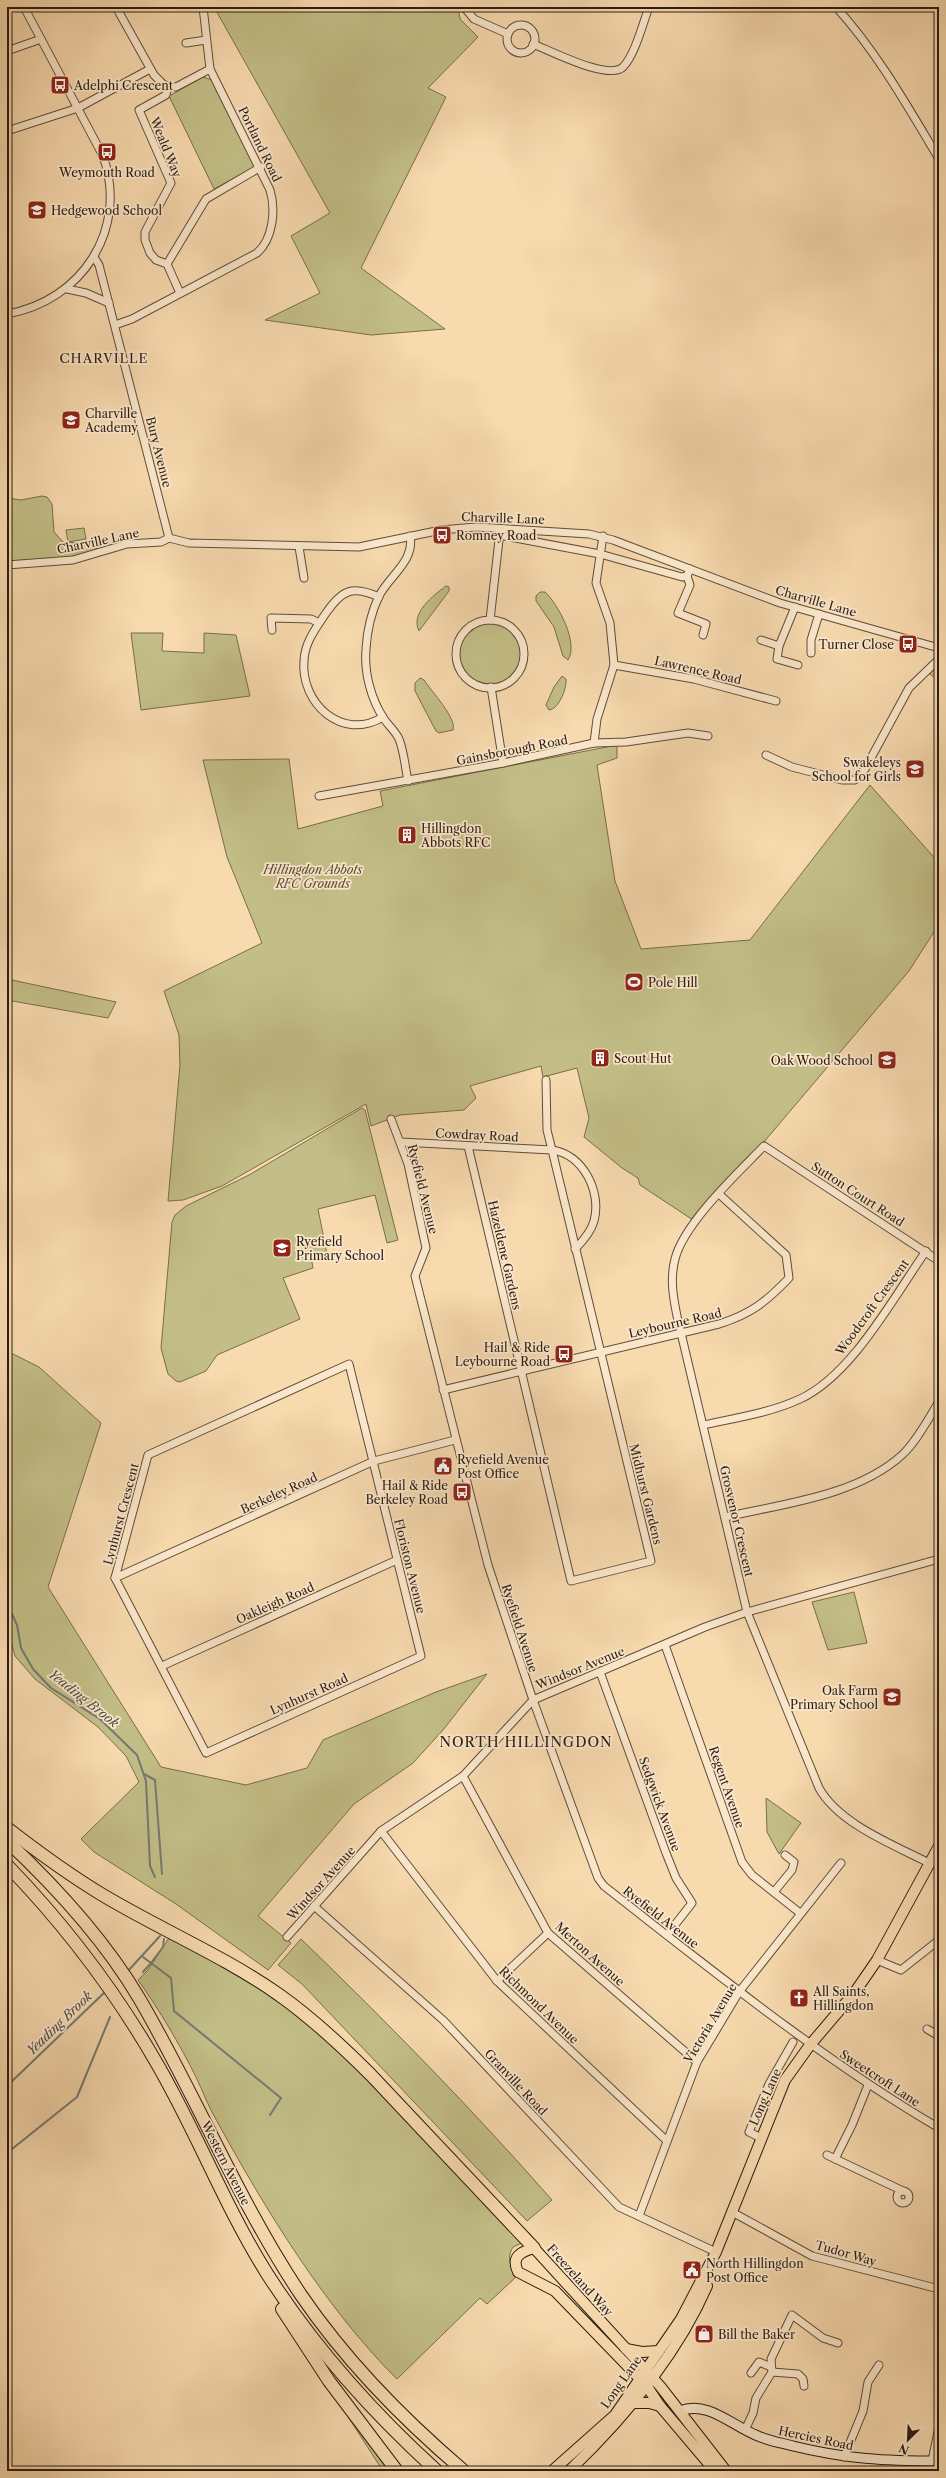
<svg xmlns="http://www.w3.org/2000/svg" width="946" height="2478" font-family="'Libre Caslon Text',serif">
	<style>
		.green { fill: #c3be87; stroke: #786d4c }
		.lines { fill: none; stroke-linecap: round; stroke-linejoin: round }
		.stream { stroke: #737a74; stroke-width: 2 }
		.street-casing { stroke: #5f4c39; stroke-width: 9 }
		.secondary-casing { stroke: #2c1c12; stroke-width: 11 }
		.primary-casing { stroke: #2c1c12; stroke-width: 12 }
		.highway-casing { stroke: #2c1c12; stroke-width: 14 }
		.street { stroke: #fae7cb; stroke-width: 7 }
		.secondary { stroke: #fae7cb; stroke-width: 9 }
		.primary { stroke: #f8daaf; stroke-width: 10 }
		.highway { stroke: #f8daaf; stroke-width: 12 }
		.labels { text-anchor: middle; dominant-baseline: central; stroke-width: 3.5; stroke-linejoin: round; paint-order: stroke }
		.poi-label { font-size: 12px; fill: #2c1c12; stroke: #fae7cb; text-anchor: start }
		.street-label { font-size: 12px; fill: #2c1c12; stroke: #fae7cb }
		.park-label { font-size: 12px; font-style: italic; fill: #594d35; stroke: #fae7cb }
		.neighbourhood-label { font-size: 13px; letter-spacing: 1px; fill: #2c1c12; stroke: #fae7cb }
		.water-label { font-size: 13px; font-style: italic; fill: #4f4b43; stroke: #fae7cb }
		.quarter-label { font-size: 14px; letter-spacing: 1px; fill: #2c1c12; stroke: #fae7cb }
	</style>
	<rect width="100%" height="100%" fill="#f8daaf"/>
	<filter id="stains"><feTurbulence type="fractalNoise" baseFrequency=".005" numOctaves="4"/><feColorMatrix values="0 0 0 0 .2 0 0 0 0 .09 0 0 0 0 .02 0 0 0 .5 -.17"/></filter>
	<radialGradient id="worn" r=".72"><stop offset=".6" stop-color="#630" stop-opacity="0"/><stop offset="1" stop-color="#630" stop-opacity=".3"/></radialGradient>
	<g class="green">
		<polygon points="214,7 458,7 460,19 478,37 428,88 446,97 361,268 445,329 371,335 265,320 320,293 291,236 330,213"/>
		<polygon points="203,77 212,80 256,162 253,168 214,189 169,96"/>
		<path d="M42,496L47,497L52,504L54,532L63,542L78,543L102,538L103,543C90,561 29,560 7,561V498L21,500Z"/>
		<polygon points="84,528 86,539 68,542 66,530"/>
		<path d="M446,586L449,587V591L419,631C410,613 433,596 446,586Z"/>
		<path d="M540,592H545C558,604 579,643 568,660L563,656L554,627L536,601V596Z"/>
		<circle cx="490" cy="653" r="31"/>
		<polygon points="131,633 163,633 162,651 204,653 204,633 236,635 250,696 141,710"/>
		<polygon points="939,659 939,681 926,671"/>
		<path d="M562,676L566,679C567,688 559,709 549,710L546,705L554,687Z"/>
		<path d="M420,678L424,680C431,691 457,718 453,730L439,733L436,731L415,691V683Z"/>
		<polygon points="617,745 617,758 597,765 615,881 641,949 750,940 870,785 939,863 939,924 909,971 696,1222 640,1185 638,1178 622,1168 584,1137 589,1118 577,1068 543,1077 541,1066 470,1086 476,1098 464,1110 400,1115 371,1126 366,1104 222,1186 183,1200 168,1201 180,1065 179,1035 164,991 262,943 227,857 203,760 289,759 298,829 383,806 380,791"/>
		<polygon points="7,979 116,1002 108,1018 7,1000"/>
		<polygon points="362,1108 365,1110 398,1240 387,1243 375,1195 318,1209 327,1254 311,1257 313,1268 283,1278 300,1319 217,1355 206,1371 180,1382 176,1381 168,1374 161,1348 172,1222 175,1215 186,1206 249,1175"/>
		<polygon points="7,1351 39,1367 101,1423 48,1587 161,1767 246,1785 307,1768 323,1740 436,1692 487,1674 443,1730 413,1763 354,1804 258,1916 291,1943 268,1970 176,1904 94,1852 81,1839 139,1782 126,1756 98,1727 35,1679 15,1656 7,1627"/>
		<polygon points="854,1592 867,1643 828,1650 812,1602"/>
		<polygon points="766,1798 801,1823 779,1854 767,1832"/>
		<path d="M169,1938L243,1975L273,1999L303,2017L342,2053L524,2242L513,2247C506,2259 511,2265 516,2277L487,2304L480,2298L397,2379C327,2310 265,2209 218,2123C209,2108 203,2092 196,2077C179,2043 160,2011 138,1980L148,1970Z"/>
		<path d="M301,1939C388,2023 472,2109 552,2200L527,2221L302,1984L278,1965Z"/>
		<polygon points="325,2381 390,2471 383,2471"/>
	</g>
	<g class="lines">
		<g class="stream">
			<polyline points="7,1603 17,1625 21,1648 33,1669 51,1688 100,1719 137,1755 146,1781 150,1866 155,1877"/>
			<polyline points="144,1774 155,1780 162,1874"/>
			<polyline points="164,1939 163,1947 151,1963 171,1978 174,2011 281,2098 270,2115"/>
			<polyline points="143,1957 151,1963 143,1972"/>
			<polyline points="127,1972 160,1936"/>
			<polyline points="7,2086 106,1991"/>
			<polyline points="7,2153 77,2097 110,2017"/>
		</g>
		<defs>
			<g id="street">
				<polyline points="116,7 154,75 164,85 176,87 210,69"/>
				<polyline points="464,7 474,19 508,34"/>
				<path d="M836,7C877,52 908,107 939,159"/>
				<polyline points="934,7 939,11"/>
				<circle cx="521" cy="39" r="14"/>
				<polyline points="186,43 206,40"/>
				<path d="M533,44C551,51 609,81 623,67C635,55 643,23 649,7"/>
				<polyline points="7,51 41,39"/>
				<polyline points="168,87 166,95 139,110 171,183 145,232 145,240 150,253 156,260 167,264 180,293"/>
				<polyline points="7,131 78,108 150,69"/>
				<polyline points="94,257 99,265 169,538"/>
				<polyline points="167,264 206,199 261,167"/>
				<polyline points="67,289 86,293 109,303"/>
				<path d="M7,314C82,301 129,229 103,156L24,7"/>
				<path d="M115,325L132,319L257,253C273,239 276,210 270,190L210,69L203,7"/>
				<polyline points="499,535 600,554 682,577 687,576 690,569"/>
				<polyline points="169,538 189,543 359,547 441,530 476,527 589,534 613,540 780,603 939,648"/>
				<polyline points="299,547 304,578"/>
				<polyline points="7,565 73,560 127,544 161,542 169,538"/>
				<polyline points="687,576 690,585 678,613 706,624 703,635"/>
				<path d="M379,597C352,585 342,590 326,613C316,628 305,642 304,660C300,703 342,742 383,717"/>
				<polyline points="795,607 779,646 777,659 798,665"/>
				<polyline points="490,620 500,531"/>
				<circle cx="490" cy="654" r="34"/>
				<polyline points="272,630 271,618 311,619 319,623"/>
				<polyline points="761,640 779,646"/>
				<polyline points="811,653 811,640 819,614"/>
				<polyline points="614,665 694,679 776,701"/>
				<polyline points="491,687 503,763"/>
				<polyline points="594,743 597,719 614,665 610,623 596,583 603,536"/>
				<polyline points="766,755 792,767 842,780 855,780 865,769 909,688 939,659"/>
				<path d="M408,781C405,767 404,751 399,739C396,732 389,726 384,719C371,699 364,673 366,649C367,631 371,613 379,596C390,575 415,561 410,536"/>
				<polyline points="319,796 503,763 594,743 626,742 688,733 708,736"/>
				<path d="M391,1119L408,1164L426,1248L415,1276L488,1565L533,1700L598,1878L604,1886C713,1971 820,2058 939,2128"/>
				<path d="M401,1142L552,1150C583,1154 602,1192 594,1221C591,1232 583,1241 575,1249"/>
				<polyline points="468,1146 571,1581 651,1561 552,1150 547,1130 546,1080"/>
				<polygon points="349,1364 421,1656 206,1753 115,1578 148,1455"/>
				<path d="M443,1390L719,1324C751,1314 766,1302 789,1278L786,1255L719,1194"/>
				<path d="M703,1425C735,1418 770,1413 800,1399C852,1375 893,1298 926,1251"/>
				<path d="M725,1517C782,1504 857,1496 902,1455C917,1441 928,1419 939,1402"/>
				<polyline points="115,1578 374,1461 455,1440"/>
				<polyline points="665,1645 742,1862 752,1875 800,1913"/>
				<polyline points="162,1666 397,1560"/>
				<polyline points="600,1672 666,1853 676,1878 692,1903 667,1935"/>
				<polyline points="463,1776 548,1933 697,2062"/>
				<polyline points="381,1831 497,1981 667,2141"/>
				<path d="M929,1863C894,1845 839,1824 819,1788L747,1612L677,1316C673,1297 670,1278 675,1259C684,1223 738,1173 764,1146L939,1261"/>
				<polyline points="774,1892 792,1870 794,1862 785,1855"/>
				<polyline points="314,1906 443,2020 619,2207 716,2252"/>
				<polyline points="287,1937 381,1831 463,1776 533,1700 705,1627 747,1612 939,1559"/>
				<polyline points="877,1960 901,1970 939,1940"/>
				<polyline points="497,1981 548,1933"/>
				<polyline points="927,2029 939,2036"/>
				<polyline points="761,2138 749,2132 769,2084 793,2042"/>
				<polyline points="827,2155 903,2191"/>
				<polyline points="835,2159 852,2125 868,2085"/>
				<circle cx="903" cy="2197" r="6"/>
				<polyline points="732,2212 812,2256 939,2289"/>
				<polyline points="639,2216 697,2062 739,1992 841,1863"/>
				<polyline points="772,2372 798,2374 803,2379 804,2386"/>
				<polyline points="751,2373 759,2362 771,2367"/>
				<polyline points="745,2430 753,2413 756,2398 772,2372 771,2359 792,2315 823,2338 838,2343"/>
				<polyline points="844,2457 863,2411 868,2382 879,2365"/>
				<polyline points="932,2461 939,2427"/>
			</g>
			<path id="secondary" d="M680,2411C708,2400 732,2426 758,2436C769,2441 782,2443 793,2446C846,2459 885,2461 939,2461"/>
			<g id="primary">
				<polyline points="626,2349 642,2352 659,2351"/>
				<polyline points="633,2403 649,2403 660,2406"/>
				<polyline points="552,2471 615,2415 681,2319 716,2252 785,2080 810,2045 855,1992 877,1960 939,1846"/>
				<path d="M569,2471C623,2419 677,2355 707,2286"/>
				<path d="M715,2471L660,2406L646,2385L555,2291L518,2272C511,2257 520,2252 534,2248L660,2386L726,2471"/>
			</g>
			<g id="highway">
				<path d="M7,1828C38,1852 68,1874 101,1894C159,1929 222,1955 278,1994C312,2018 342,2046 371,2075L534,2248"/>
				<path d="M7,1841C56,1887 104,1939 139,1998C196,2095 238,2201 301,2295C346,2361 404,2420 464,2471"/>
				<path d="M7,1865C65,1925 114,1989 156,2062C196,2130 224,2205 266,2272C313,2346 372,2412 437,2471"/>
				<polyline points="282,2309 329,2381 397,2471"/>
			</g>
		</defs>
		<use href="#street" class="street-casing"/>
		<use href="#secondary" class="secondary-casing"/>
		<use href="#primary" class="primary-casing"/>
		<use href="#highway" class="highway-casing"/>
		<use href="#street" class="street"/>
		<use href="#secondary" class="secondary"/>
		<use href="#primary" class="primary"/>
		<use href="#highway" class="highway"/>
	</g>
	<defs>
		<symbol id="bus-square" viewBox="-11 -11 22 22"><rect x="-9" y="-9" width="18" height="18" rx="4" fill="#8f2418" stroke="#fae7cb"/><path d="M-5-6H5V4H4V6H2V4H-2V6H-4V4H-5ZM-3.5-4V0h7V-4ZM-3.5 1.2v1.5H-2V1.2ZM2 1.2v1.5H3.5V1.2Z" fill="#fff"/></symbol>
		<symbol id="school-square" viewBox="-11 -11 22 22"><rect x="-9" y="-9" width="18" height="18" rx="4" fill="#8f2418" stroke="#fae7cb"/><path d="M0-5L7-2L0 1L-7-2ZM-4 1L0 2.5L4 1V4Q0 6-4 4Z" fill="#fff"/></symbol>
		<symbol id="building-square" viewBox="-11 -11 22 22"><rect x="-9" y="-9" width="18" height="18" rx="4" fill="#8f2418" stroke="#fae7cb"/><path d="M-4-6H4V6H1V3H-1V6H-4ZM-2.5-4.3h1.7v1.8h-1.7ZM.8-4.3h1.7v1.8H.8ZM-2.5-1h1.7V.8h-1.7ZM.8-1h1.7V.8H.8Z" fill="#fff"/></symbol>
		<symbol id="stadium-square" viewBox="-11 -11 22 22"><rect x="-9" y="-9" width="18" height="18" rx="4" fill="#8f2418" stroke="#fae7cb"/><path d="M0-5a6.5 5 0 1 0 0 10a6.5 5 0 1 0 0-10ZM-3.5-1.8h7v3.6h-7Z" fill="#fff"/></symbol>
		<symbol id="civic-square" viewBox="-11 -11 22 22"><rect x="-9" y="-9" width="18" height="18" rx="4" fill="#8f2418" stroke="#fae7cb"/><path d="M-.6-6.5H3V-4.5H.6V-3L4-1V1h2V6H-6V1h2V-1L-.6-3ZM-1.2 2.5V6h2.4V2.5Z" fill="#fff"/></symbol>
		<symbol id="church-square" viewBox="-11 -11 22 22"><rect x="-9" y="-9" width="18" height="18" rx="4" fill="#8f2418" stroke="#fae7cb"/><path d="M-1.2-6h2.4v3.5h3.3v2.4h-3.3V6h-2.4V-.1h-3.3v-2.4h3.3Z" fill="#fff"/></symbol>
		<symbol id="shop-square" viewBox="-11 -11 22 22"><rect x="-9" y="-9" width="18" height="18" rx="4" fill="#8f2418" stroke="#fae7cb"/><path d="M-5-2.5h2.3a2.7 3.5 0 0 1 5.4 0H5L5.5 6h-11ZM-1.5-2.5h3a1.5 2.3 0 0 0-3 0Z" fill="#fff"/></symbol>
	</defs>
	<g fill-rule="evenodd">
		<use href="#bus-square" x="49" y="74" width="22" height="22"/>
		<use href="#bus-square" x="96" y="141" width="22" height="22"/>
		<use href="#school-square" x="26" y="199" width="22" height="22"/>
		<use href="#school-square" x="60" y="409" width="22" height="22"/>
		<use href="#bus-square" x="431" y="524" width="22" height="22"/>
		<use href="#bus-square" x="897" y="633" width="22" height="22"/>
		<use href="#school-square" x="904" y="758" width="22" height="22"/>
		<use href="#building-square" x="396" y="824" width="22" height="22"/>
		<use href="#stadium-square" x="623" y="971" width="22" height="22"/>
		<use href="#building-square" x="589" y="1047" width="22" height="22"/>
		<use href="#school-square" x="876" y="1049" width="22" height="22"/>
		<use href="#school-square" x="271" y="1237" width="22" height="22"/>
		<use href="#bus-square" x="553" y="1343" width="22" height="22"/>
		<use href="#civic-square" x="432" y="1455" width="22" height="22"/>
		<use href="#bus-square" x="451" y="1481" width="22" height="22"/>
		<use href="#school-square" x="881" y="1686" width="22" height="22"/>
		<use href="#church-square" x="788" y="1987" width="22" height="22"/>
		<use href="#civic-square" x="681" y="2259" width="22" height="22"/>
		<use href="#shop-square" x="693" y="2323" width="22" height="22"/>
	</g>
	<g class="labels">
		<g class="poi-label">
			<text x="74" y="85">Adelphi Crescent</text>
			<text x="107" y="172" text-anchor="middle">Weymouth Road</text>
			<text x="51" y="210">Hedgewood School</text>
			<text x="85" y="413">Charville<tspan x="85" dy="14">Academy</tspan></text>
			<text x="456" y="535">Romney Road</text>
			<text x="894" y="644" text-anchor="end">Turner Close</text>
			<text x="901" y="762" text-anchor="end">Swakeleys<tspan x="901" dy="14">School for Girls</tspan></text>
			<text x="421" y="828">Hillingdon<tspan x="421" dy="14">Abbots RFC</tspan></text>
			<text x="648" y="982">Pole Hill</text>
			<text x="614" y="1058">Scout Hut</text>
			<text x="873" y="1060" text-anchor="end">Oak Wood School</text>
			<text x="296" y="1241">Ryefield<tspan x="296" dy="14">Primary School</tspan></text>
			<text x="550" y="1347" text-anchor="end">Hail &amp; Ride<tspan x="550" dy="14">Leybourne Road</tspan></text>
			<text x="457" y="1459">Ryefield Avenue<tspan x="457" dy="14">Post Office</tspan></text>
			<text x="448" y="1485" text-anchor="end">Hail &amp; Ride<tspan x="448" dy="14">Berkeley Road</tspan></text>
			<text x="878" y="1690" text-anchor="end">Oak Farm<tspan x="878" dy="14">Primary School</tspan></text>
			<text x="813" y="1991">All Saints,<tspan x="813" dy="14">Hillingdon</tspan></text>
			<text x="706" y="2263">North Hillingdon<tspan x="706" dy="14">Post Office</tspan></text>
			<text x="718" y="2334">Bill the Baker</text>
		</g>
		<g class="street-label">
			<text transform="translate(260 144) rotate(64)">Portland Road</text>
			<text transform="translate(166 147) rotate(68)">Weald Way</text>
			<text transform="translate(159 452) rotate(76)">Bury Avenue</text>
			<text transform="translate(503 518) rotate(2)">Charville Lane</text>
			<text transform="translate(98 541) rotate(-12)">Charville Lane</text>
			<text transform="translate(816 601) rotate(16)">Charville Lane</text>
			<text transform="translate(698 670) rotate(13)">Lawrence Road</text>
			<text transform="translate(512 750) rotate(-11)">Gainsborough Road</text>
			<text transform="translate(477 1135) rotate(3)">Cowdray Road</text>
			<text transform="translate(423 1189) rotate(76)">Ryefield Avenue</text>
			<text transform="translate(858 1194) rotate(33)">Sutton Court Road</text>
			<text transform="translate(505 1255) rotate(77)">Hazeldene Gardens</text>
			<text transform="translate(872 1307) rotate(-54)">Woodcroft Crescent</text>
			<text transform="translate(675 1323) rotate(-13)">Leybourne Road</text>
			<text transform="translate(279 1493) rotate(-24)">Berkeley Road</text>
			<text transform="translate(646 1494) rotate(76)">Midhurst Gardens</text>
			<text transform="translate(121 1514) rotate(-75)">Lynhurst Crescent</text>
			<text transform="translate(737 1521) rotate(77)">Grosvenor Crescent</text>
			<text transform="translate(410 1566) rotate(76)">Floriston Avenue</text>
			<text transform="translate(275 1603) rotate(-24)">Oakleigh Road</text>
			<text transform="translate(520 1628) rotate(72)">Ryefield Avenue</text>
			<text transform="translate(580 1668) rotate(-22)">Windsor Avenue</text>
			<text transform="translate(309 1694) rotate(-24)">Lynhurst Road</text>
			<text transform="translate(727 1787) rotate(71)">Regent Avenue</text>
			<text transform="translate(660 1804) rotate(70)">Sedgwick Avenue</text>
			<text transform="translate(321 1883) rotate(-48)">Windsor Avenue</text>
			<text transform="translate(661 1917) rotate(38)">Ryefield Avenue</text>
			<text transform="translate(590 1954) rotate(42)">Merton Avenue</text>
			<text transform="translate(539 2005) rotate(44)">Richmond Avenue</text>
			<text transform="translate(710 2023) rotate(-59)">Victoria Avenue</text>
			<text transform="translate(880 2078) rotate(33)">Sweetcroft Lane</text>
			<text transform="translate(516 2082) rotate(47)">Granville Road</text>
			<text transform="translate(765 2097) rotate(-66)">Long Lane</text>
			<text transform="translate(226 2163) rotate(63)">Western Avenue</text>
			<text transform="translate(846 2253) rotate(16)">Tudor Way</text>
			<text transform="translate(580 2280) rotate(48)">Freezeland Way</text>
			<text transform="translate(621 2382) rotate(-55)">Long Lane</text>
			<text transform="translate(816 2438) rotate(12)">Hercies Road</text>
		</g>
		<g class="park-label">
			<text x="313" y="869">Hillingdon Abbots<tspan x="313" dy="14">RFC Grounds</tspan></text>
		</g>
		<g class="neighbourhood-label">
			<text x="104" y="358">CHARVILLE</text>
		</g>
		<g class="water-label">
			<text transform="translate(84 1698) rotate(38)">Yeading Brook</text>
			<text transform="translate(59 2023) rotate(-44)">Yeading Brook</text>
		</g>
		<g class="quarter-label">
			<text x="526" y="1742">NORTH HILLINGDON</text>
		</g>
	</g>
	<rect width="946" height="2478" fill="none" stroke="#f8daaf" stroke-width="24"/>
	<rect x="8" y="8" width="930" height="2462" fill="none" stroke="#2c1c12" stroke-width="2"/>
	<rect x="12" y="12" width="922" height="2454" fill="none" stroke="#2c1c12"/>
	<g transform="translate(908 2440) rotate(204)" stroke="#fae7cb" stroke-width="3" paint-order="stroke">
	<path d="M0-3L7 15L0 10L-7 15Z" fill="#2c1c12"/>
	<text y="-6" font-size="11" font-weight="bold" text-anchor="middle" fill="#2c1c12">N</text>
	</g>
	<rect width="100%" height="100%" filter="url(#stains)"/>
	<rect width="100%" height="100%" fill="url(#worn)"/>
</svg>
